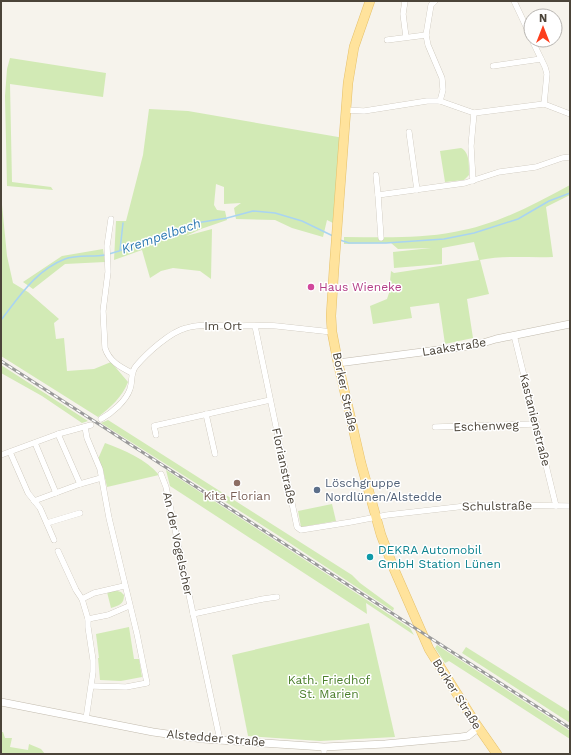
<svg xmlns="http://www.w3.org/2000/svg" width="571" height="755" font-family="'Work Sans',sans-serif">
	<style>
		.green { fill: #d2eab5 }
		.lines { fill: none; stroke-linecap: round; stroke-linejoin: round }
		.stream { stroke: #a9d4f2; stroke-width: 1.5 }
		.minor-casing { stroke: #c2bbae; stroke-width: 6 }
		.tertiary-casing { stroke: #c2bbae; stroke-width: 8 }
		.primary-casing { stroke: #e6c16a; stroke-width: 10 }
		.minor { stroke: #fff; stroke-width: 5.5 }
		.tertiary { stroke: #fff; stroke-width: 7 }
		.primary { stroke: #ffe39c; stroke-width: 9 }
		.rail-casing { stroke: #9a9a9a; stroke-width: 3 }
		.rail { stroke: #fff; stroke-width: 1.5; stroke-dasharray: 4.5; stroke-linecap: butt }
		.hotel-dot { fill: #d1479c; stroke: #fff; stroke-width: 1.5 }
		.education-dot { fill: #8d6e63; stroke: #fff; stroke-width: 1.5 }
		.service-dot { fill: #5c6f8a; stroke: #fff; stroke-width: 1.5 }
		.culture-dot { fill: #0f9aa8; stroke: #fff; stroke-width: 1.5 }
		.labels { text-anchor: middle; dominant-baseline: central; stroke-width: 3; stroke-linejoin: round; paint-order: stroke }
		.hotel-label { font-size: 12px; fill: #b23c85; stroke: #fff; text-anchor: start }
		.street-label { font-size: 12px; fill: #4b4439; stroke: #fff }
		.service-label { font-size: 12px; fill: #4e5e75; stroke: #fff; text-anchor: start }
		.education-label { font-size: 12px; fill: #785e54; stroke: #fff }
		.culture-label { font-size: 12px; fill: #0d838f; stroke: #fff; text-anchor: start }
		.park-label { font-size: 12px; fill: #4a7f2a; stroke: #fff }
		.water-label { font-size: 13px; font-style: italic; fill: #2e7ab2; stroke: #fff }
	</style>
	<rect width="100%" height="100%" fill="#f6f3ec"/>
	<g class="green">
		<polygon points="10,58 106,73 103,97 10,84 12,182 51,187 53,190 7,186 5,96 7,69"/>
		<polygon points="149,109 188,111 344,138 337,225 327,220 323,237 292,228 275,220 236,219 234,208 241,203 224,204 224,187 216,184 214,205 217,210 225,211 227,220 201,229 186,236 212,229 211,279 200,271 173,268 161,271 150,278 142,250 114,260 116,221 126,221 143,155"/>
		<path d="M461,148C470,152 469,166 469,175L464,180L445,182L440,151Z"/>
		<path d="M1,172L2,205L7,256L13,283L28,292L59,319L54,323L56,339L64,338L67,371L94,369L111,362L128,382C122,397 111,407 98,417L1,356Z"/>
		<path d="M570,185V195L546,207L553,257C528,258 504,255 480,260L489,294L467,299L473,338L445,344L439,303L410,307L412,318L373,324L370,306L387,299L389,293L391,271L394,273L479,260L474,242L442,248V264L394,268L393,252L431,248L398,249L391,243L344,244V237C380,237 419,239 454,232C496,225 533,205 570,185Z"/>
		<polygon points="103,249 105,262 65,264 33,289 23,282 62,256"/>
		<polygon points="1,365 88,421 82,423 42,396 1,373"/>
		<polygon points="108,420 352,575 360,583 394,608 393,611 276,534 101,423"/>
		<path d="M105,443C124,450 146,459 159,475L107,487L103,470L98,459Z"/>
		<polygon points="166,470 410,628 414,635 366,603 367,614 170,486"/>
		<polygon points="332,504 336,521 301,527 298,511"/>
		<path d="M114,590L121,592L124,595C124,604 120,605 111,608L107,592Z"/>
		<polygon points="369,623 395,737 320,741 248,736 232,655"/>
		<polygon points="129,627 134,659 139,659 142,677 121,681 100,680 98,658 99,658 96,634"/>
		<polygon points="437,645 570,731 570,739 449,661 445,663 435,648"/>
		<polygon points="466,647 570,712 570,723 462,653"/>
		<polygon points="1,732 3,732 5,738 12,738 10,747 28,750 29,744 41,749 45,754 1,754"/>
	</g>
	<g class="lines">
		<g class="stream">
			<polyline points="340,240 349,243 386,243 444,239 474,233 518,219 549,201 570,193"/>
			<polyline points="120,250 123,223"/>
			<polyline points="109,254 119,251 159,235 173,232 190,224 227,218 253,211 275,213 302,221 333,236"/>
			<path d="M1,320C19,297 36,270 65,259C76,255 93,257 105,255"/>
		</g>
		<defs>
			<g id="minor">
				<polyline points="405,1 403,14 406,37"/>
				<polyline points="435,1 431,5 426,35 428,45 442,78 443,90 440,101"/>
				<polyline points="514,1 531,37"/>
				<polyline points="387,40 426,35"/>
				<polyline points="532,40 545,67 547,74 544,104"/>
				<polyline points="493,66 541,59"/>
				<polyline points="345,110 364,111 427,101 440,101 474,113 544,104 570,114"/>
				<polyline points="409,132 417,190"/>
				<polyline points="376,175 378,195 465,183 499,172 536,167 562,158 570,157"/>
				<polyline points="473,181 471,146 474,113"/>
				<polyline points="378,195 381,238"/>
				<path d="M111,219L107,246L108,272L103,311L105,348C109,361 120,367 132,373"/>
				<polyline points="255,326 297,527 301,530 351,522 387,515 475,505 570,506"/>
				<polyline points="514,335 556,506"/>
				<polyline points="206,414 215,454"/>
				<path d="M101,419C112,413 126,401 130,389C133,381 130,373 136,366C147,353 170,332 186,328C201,323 217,326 232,326C247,326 262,325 277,326C296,328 314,330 332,332"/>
				<polyline points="85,427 87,438 100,469 109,518 137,634 147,683 126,687 92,686"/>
				<polyline points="435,427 537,424"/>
				<polyline points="58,434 80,484"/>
				<polyline points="156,435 154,426 270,400"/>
				<polyline points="35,443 56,493"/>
				<polyline points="10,452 28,493 40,508 54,540"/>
				<polyline points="1,455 58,434 91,425"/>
				<polyline points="161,474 166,487 220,740"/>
				<polyline points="34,501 80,484 101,478"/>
				<polyline points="47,523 80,513"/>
				<polyline points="58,551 76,590 82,599 88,619 88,627 93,660 93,672 86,719"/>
				<polyline points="82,599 94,593 124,586"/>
				<polyline points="193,614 263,599 277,597"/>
				<polyline points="88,619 108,615 129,606"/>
				<polyline points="324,754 324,747"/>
			</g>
			<g id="tertiary">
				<polyline points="338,363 476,345 496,339 570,324"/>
				<polyline points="1,702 153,732 203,739 324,747 385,744 461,737 468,736 478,728"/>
			</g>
			<polyline id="primary" points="370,1 354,47 348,83 334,269 331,316 332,332 338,363 361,463 381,535 394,569 429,649 474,721 497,754"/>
		</defs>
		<use href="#minor" class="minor-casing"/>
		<use href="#tertiary" class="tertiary-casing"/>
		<use href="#primary" class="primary-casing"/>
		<use href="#minor" class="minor"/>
		<use href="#tertiary" class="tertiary"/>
		<use href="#primary" class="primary"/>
		<defs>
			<polyline id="rail" points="1,361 570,728"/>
		</defs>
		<use href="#rail" class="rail-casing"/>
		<use href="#rail" class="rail"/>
	</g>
	<circle class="hotel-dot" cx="311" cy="287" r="4"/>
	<circle class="education-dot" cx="237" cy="483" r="4"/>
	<circle class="service-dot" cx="317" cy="490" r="4"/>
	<circle class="culture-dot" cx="370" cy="557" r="4"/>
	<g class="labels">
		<g class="hotel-label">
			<text x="319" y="287">Haus Wieneke</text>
		</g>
		<g class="street-label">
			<text x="223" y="326">Im Ort</text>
			<text transform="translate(454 347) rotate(-9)">Laakstraße</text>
			<text transform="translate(345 392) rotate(78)">Borker Straße</text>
			<text transform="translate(535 420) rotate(76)">Kastanienstraße</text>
			<text transform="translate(486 426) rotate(-2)">Eschenweg</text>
			<text transform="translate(284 466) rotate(78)">Florianstraße</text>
			<text transform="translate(497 506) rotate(-1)">Schulstraße</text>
			<text transform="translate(178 544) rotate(78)">An der Vogelscher</text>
			<text transform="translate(457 694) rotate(58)">Borker Straße</text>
			<text transform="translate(216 738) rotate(5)">Alstedder Straße</text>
		</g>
		<g class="service-label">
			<text x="325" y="483">Löschgruppe<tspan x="325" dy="14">Nordlünen/Alstedde</tspan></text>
		</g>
		<g class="education-label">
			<text x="237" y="496">Kita Florian</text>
		</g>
		<g class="culture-label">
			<text x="378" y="550">DEKRA Automobil<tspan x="378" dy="14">GmbH Station Lünen</tspan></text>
		</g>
		<g class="park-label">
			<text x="329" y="680">Kath. Friedhof<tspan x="329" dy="14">St. Marien</tspan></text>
		</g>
		<g class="water-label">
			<text transform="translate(161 236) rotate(-19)">Krempelbach</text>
		</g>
	</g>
	<rect width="571" height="755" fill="none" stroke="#4b4439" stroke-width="4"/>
	<g transform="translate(543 28)"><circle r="19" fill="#ffffff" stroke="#b7b4b0"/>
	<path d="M0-3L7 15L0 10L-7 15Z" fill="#fc3f1d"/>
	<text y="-6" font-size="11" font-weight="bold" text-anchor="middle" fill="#4b4439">N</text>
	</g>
</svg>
